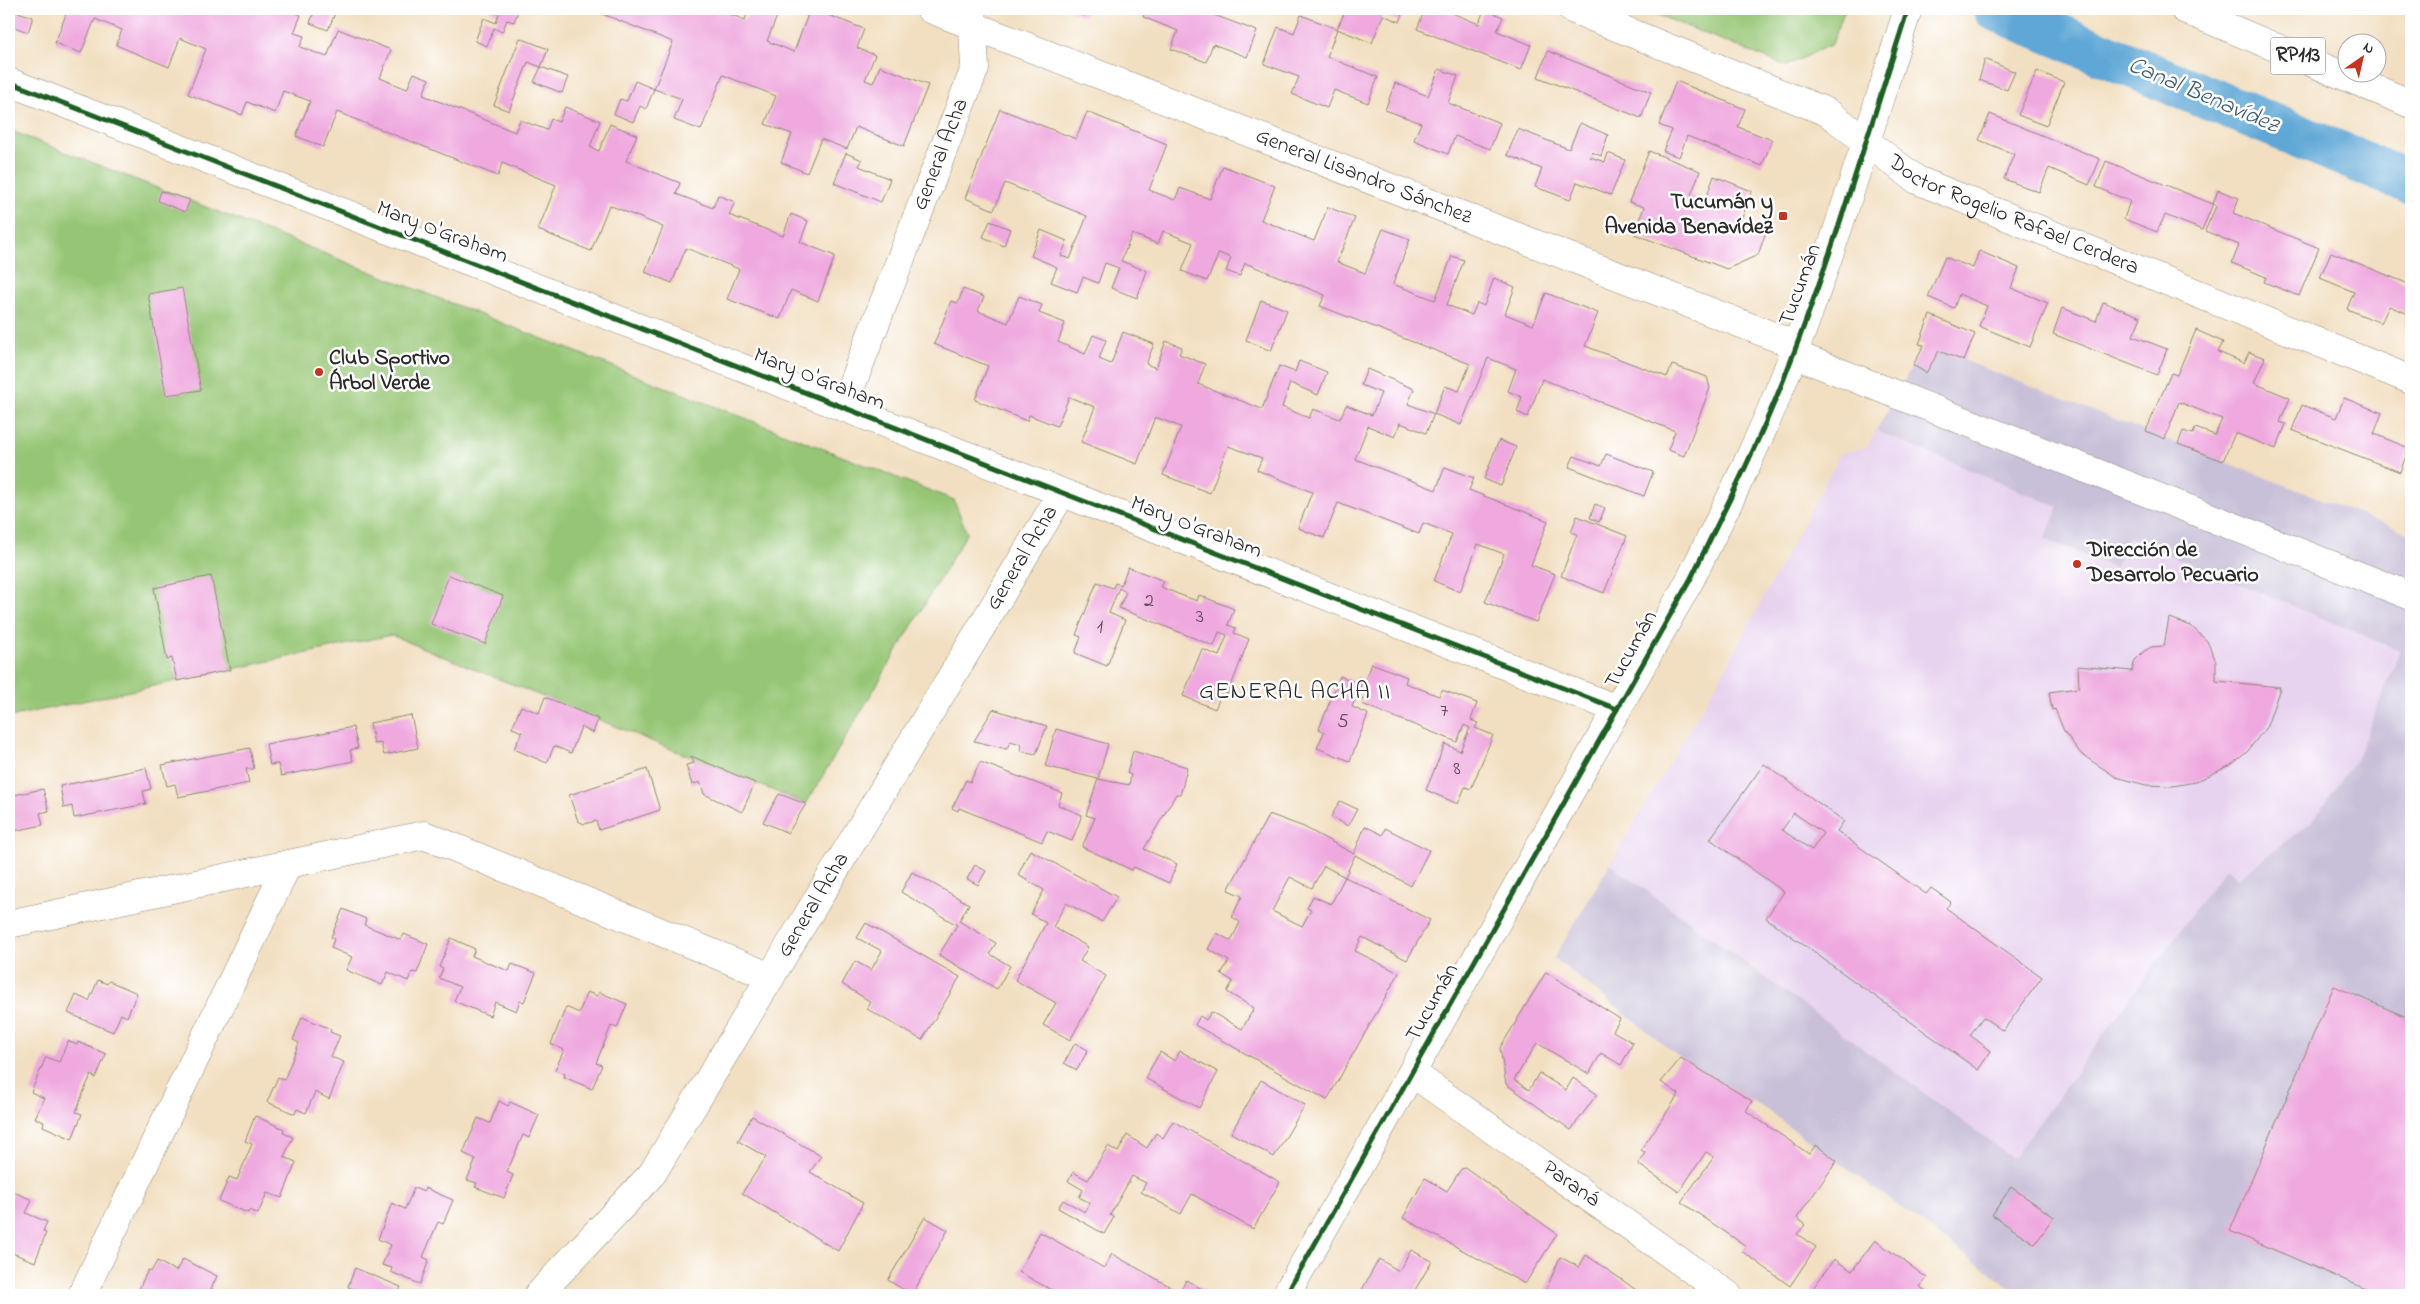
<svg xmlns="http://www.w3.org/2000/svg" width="2420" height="1304" font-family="'Indie Flower',sans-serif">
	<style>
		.built { fill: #e7d2ef }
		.industrial { fill: #c8bfd8 }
		.green { fill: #96c675; stroke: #607850 }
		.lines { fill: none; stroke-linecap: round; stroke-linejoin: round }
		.canal { stroke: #5fa7d6; stroke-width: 44 }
		.building { fill: #efa9df; fill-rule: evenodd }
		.minor-casing { stroke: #8e8576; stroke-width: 29 }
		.major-casing { stroke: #8e8576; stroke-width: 29 }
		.minor { stroke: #fff; stroke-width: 28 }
		.major { stroke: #fff; stroke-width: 28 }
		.cycleway-casing { stroke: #fff; stroke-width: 8 }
		.cycleway { stroke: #1b5e20; stroke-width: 5 }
		.poi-dot { fill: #c8321e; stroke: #fff; stroke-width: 2 }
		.labels { text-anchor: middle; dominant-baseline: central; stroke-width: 5; stroke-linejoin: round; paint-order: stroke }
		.number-label { font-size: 20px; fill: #5c4a58 }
		.shield { fill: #fff; stroke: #6b6b6b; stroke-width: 1 }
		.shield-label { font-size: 21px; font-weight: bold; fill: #2b2b2b }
		.street-label { font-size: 22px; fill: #2b2b2b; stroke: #fff }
		.poi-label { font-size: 22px; font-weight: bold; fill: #2b2b2b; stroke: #fff; text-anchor: start }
		.water-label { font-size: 24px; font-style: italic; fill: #405d6f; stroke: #fff }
		.neighbourhood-label { font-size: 24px; letter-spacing: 1px; fill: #2b2b2b; stroke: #fff }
	</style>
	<rect width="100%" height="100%" fill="#fff"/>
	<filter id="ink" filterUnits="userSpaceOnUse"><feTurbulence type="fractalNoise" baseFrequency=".02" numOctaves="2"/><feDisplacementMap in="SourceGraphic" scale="10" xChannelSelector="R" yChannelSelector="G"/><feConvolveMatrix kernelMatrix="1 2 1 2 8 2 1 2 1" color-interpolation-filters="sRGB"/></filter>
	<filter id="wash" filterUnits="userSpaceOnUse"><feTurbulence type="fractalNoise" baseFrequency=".0096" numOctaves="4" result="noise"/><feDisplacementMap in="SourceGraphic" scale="20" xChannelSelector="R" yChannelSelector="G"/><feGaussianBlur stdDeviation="1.12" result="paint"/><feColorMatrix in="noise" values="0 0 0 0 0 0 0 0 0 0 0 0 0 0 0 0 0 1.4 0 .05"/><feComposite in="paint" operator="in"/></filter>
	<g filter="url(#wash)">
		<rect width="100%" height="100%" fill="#f2dfc1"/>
		<polygon class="built" points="1876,431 2058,507 2046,539 2115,568 2128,537 2400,651 2357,758 2311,822 2238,878 2225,869 2013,1158 1610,864 1720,678 1841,453 1867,447"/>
		<polygon class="industrial" points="1924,345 2411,534 2411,1295 2021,1295 1761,1106 1681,1058 1554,958 1610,864 2013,1158 2225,869 2238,878 2311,822 2357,758 2400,651 2128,537 2115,568 2045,539 2058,507 1876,431"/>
		<g class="green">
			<polygon points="1643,9 1845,9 1832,44 1786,66"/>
			<polygon points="9,130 954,500 967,533 806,804 391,635 9,717"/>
		</g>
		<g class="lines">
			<polyline class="canal" points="1995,9 2411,183"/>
		</g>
		<g id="blocks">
			<g class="building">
				<polygon points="9,9 33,17 28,32 9,25"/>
				<polygon points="68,9 285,9 301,15 294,33 304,36 300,47 327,57 338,29 391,50 380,78 407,89 414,73 429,79 423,95 515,132 520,120 547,130 551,119 559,122 565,107 600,121 590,147 599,151 610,124 637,135 626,161 680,183 676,194 713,208 718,195 735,202 729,215 783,236 791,214 808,221 800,242 835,256 818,301 791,290 780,319 727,299 739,269 686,248 672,283 645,272 663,227 609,205 591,251 538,230 556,185 502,163 498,176 337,112 323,147 296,136 310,101 283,91 275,113 247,102 242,115 188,94 206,49 180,38 169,67 116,45 122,30 95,19 81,53 55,43"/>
				<polygon points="315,9 336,11 328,30 310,23"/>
				<polygon points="487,9 519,9 514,22 507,20 502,32 494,28 487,46 475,41 484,18 496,23 499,14"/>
				<polygon points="590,9 716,9 745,20 749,9 780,9 767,41 794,52 810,9 813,9 864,29 857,48 875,55 865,80 873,83 880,66 928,85 904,146 856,127 847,149 821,139 807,173 781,162 792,134 765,124 776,96 723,75 701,130 674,120 682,99 654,89 673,42"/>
				<polygon points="1067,9 1086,9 1084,16"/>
				<polygon points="1146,9 1198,9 1257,31 1247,57 1213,44 1206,62 1171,49 1178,31 1143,17"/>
				<polygon points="1346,9 1405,9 1400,22 1383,15 1372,43 1337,29"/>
				<polygon points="1425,9 1442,9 1479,24 1484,9 1503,17 1497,31 1531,45 1521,70 1417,29"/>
				<polygon points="1301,15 1337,29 1327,57 1378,77 1368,103 1334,90 1327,108 1292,94 1299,77 1264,64 1278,27 1294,33"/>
				<polygon points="520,38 548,49 541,67 528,62 509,111 494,105"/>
				<polygon points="1548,51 1651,92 1641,118 1538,77"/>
				<polygon points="1985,59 2015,72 2007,90 1979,80"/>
				<polygon points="541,67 568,77 562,93 534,82"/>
				<polygon points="1439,69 1458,76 1448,103 1500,123 1490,149 1455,136 1448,154 1414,140 1421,123 1385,110 1395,83 1428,96"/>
				<polygon points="2037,71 2064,82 2046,126 2018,115"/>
				<polygon points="635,81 654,89 646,109 640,106 633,122 614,114 620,99 627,101"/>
				<polygon points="1676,81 1745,109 1738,127 1772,140 1762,166 1687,136 1679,157 1663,151 1672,130 1659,125"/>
				<polygon points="1000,109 1076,139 1087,112 1167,144 1149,190 1175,200 1180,188 1210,199 1223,166 1275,186 1261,220 1314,241 1328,207 1355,218 1337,262 1365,273 1383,229 1410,239 1393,284 1435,300 1452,256 1464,260 1447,305 1472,315 1477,303 1484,306 1494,278 1515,287 1505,314 1533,325 1546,293 1598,313 1585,346 1667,377 1672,365 1707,377 1710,388 1684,456 1668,450 1675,431 1542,379 1528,417 1517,412 1522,397 1508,391 1516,369 1488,358 1461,425 1434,414 1426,433 1400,423 1395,437 1368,426 1355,459 1436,490 1445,467 1474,478 1469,490 1548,521 1531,565 1555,574 1536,622 1485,602 1504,554 1478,544 1460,592 1434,581 1452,534 1423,523 1419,534 1338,503 1324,538 1298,528 1312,492 1257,470 1262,458 1228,446 1210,493 1163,475 1181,427 1155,417 1137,464 1081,442 1095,407 1069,397 1057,426 1029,415 1027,421 975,400 988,366 934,344 951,301 958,303 963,289 984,297 978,311 1008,323 1019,296 1042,305 1039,313 1065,323 1058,342 1085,354 1093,335 1106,340 1099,359 1111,364 1123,332 1154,344 1146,364 1156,368 1166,341 1182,347 1179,354 1205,364 1198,384 1262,409 1279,366 1295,372 1299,361 1327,372 1318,395 1290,383 1282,407 1309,418 1313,409 1340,419 1346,405 1372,415 1381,393 1361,385 1367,369 1414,389 1408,404 1434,414 1445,386 1459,391 1470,364 1320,306 1325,295 1245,263 1240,276 1226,271 1231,258 1219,253 1207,281 1182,271 1193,243 1163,231 1158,244 1132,234 1121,261 1147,271 1137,298 1111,288 1119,268 1105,263 1098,283 1083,277 1077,292 1051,282 1057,267 1031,256 1041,230 1067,241 1061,256 1070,259 1087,216 1005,183 994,210 965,198"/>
				<polygon points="1990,114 2100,159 2089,185 2049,168 2039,192 2004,179 2014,154 1979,140"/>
				<polygon points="1580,123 1608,135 1601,156 1592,152 1590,157 1605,162 1608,153 1625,160 1611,195 1577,182 1570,200 1552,193 1535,187 1542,169 1507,155 1518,129 1569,149"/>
				<polygon points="1649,151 1700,171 1691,195 1705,201 1714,176 1752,191 1740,223 1766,232 1758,255 1727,269 1634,234 1644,207 1629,202"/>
				<polygon points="846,153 862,160 859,166 890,179 881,202 834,183"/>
				<polygon points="2106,161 2213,204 2202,230 2165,215 2157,232 2124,219 2130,201 2096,187"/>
				<polygon points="2218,190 2239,198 2233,213 2319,248 2299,296 2264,282 2266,277 2232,263 2239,245 2205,231 2216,206 2213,204"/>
				<polygon points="161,191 190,200 185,212 158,201"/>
				<polygon points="990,221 1010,229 1004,246 983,237"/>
				<polygon points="1979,251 2019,268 2011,288 2048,303 2030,347 1979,326 1987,306 1959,294 1954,308 1928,297 1945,257 1973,268"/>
				<polygon points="2331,252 2411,285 2411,315 2389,306 2381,323 2347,309 2354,292 2320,278"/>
				<polygon points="182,288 201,390 166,395 148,294"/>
				<polygon points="1261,300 1287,310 1271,351 1246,340"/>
				<polygon points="2103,302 2141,317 2133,336 2167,349 2157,375 2053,334 2062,308 2096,321"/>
				<polygon points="1930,315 1975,334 1964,361 1939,351 1926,373 1913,365 1924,345 1919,344"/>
				<polygon points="2196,330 2223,342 2218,352 2244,363 2249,352 2265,358 2254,383 2290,398 2280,422 2286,424 2276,449 2235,433 2223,461 2178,444 2183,431 2193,434 2195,428 2215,435 2222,419 2179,402 2165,439 2146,431 2171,373 2177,375"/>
				<polygon points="2344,398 2382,413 2374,434 2409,448 2400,472 2292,430 2302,405 2336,418"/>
				<polygon points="1499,440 1516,447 1501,486 1484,479"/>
				<polygon points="1606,454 1653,472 1644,496 1569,467 1574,456 1601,466"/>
				<polygon points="1595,504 1605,508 1599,522 1590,518"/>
				<polygon points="1577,516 1627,536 1604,593 1561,576 1577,534 1571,532"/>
				<polygon points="1128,567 1164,581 1161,587 1178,594 1197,601 1199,595 1234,609 1228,625 1236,628 1234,633 1249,639 1228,694 1222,692 1215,709 1183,696 1202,649 1219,656 1227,635 1219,632 1214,646 1119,608 1126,592 1119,588 1109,613 1125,620 1107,666 1075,653 1081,637 1076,635 1097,582 1113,588 1115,583 1121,585"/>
				<polygon points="449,575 503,596 485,644 431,624"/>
				<polygon points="211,576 230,670 177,681 172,658 167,660 154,588"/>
				<polygon points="2169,618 2191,626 2207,641 2216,661 2216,681 2280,687 2279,691 2267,726 2247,752 2231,765 2195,782 2173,786 2146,785 2116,777 2081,754 2064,731 2055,709 2052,710 2049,692 2079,688 2078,666 2132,671 2135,660 2143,652 2151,647 2164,646"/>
				<polygon points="1371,663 1407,677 1405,683 1439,696 1442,690 1477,703 1471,720 1478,723 1475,728 1493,735 1471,789 1465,787 1458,804 1426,790 1445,744 1460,751 1470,728 1464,725 1457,742 1362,704 1368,687 1361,684 1352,707 1368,714 1350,761 1317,748 1324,732 1319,729 1340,676 1355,682 1358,677 1365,680"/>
				<polygon points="545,697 598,719 593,733 581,727 571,753 554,746 547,763 514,749 522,732 512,728 521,706 539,713"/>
				<polygon points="993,709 1047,726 1036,754 1020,751 1021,744 1010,741 1007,749 974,741"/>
				<polygon points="411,715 418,748 384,755 381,743 374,744 370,723"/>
				<polygon points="353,727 358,748 350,750 353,761 281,776 278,764 270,765 266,744"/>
				<polygon points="1056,729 1108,744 1098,779 1045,766"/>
				<polygon points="250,748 254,769 246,769 249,783 178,797 175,784 167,786 162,765"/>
				<polygon points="1133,751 1187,767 1182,789 1180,794 1176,794 1144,849 1177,864 1169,883 1134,867 1132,870 1082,847 1095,818 1086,815 1098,779 1129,785 1131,775 1127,773"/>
				<polygon points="691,756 755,783 742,812 704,794 700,782 692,785 686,765 694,763"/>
				<polygon points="980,762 1062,793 1058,805 1082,815 1072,841 1047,831 1042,842 959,808 958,811 952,808 966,780 970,782"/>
				<path d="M1764,764L1844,821L1837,831L1926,894L1931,888L1951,902L1946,908L2042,977L2003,1031L1983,1017L1970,1035L1991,1051L1978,1070L1766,918L1784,892L1710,839ZM1794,813L1823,833L1812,850L1782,830Z"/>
				<polygon points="146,768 151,789 143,791 146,804 74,818 72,806 64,808 60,786"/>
				<polygon points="647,769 660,810 599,830 596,821 584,824 578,821 569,795"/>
				<polygon points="43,789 49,811 40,813 43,825 9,832 9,796"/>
				<polygon points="779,794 806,804 788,833 763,822"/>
				<polygon points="1340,801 1357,809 1348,826 1331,817"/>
				<path d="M1269,814L1304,827L1354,854L1365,826L1383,835L1385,828L1429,850L1411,886L1355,855L1345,877L1430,920L1407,960L1362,937L1355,951L1399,973L1327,1100L1195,1025L1200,1016L1206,1020L1211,1012L1242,1029L1254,1008L1227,992L1233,981L1221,974L1229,961L1208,949L1217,933L1231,941L1240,922L1232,917L1242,896L1228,890ZM1324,866L1345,877L1331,904L1313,896L1307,908L1311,910L1302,926L1272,911L1290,877L1312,888Z"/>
				<polygon points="1030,850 1117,897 1102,922 1066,903 1053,927 1088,947 1080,961 1106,976 1070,1040 1043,1025 1056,1003 1015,980 1046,923 1031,914 1044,890 1018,875"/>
				<polygon points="975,865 986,871 978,885 967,879"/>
				<polygon points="912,872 969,904 959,921 996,943 990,954 1010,966 997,989 939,955 957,925 901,892"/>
				<polygon points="343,909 366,919 364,925 384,933 401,940 404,934 428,944 417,973 412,972 408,981 388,972 382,985 346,970 352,957 331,948 334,939 331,937"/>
				<polygon points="866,923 960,977 922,1040 867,1009 871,1002 842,984 855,961 871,970 882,951 857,938"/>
				<polygon points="451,938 475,949 472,956 491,964 509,971 512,964 536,973 524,1002 520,1001 516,1011 495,1002 490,1016 454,1001 460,987 439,978 443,969 439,967"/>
				<polygon points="1546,972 1620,1019 1613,1031 1633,1043 1621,1065 1601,1053 1589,1074 1537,1043 1514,1080 1529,1090 1539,1073 1566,1090 1573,1078 1597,1094 1571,1130 1506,1084 1500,1048"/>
				<polygon points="98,980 107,984 109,981 137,993 127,1017 121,1014 113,1032 68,1013 76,995 89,1001"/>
				<polygon points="2334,986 2411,1019 2411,1295 2380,1295 2230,1231"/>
				<polygon points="587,992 597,996 599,992 627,1004 617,1028 611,1026 596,1063 602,1065 592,1089 564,1077 565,1074 555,1070 564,1050 551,1044 566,1007 579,1013"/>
				<polygon points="302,1017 331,1029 330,1032 340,1036 331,1057 344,1062 329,1099 315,1092 306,1113 297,1109 295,1114 267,1102 278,1077 284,1080 299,1043 293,1040"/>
				<polygon points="68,1041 77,1045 78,1042 106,1054 96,1078 91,1075 83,1093 76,1112 82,1114 72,1139 43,1126 44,1122 35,1118 44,1098 31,1092 46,1057 59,1062"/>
				<polygon points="1075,1043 1088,1050 1077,1070 1064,1063"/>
				<polygon points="1180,1051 1218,1072 1199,1108 1145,1078 1160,1052 1175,1061"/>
				<polygon points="1681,1058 1752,1101 1746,1111 1809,1154 1816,1145 1837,1161 1797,1218 1805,1225 1797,1234 1816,1247 1790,1286 1742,1251 1746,1246 1681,1202 1714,1157 1706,1152 1679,1192 1638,1164 1645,1153 1641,1150 1679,1094 1661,1082"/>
				<polygon points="1261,1080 1305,1105 1274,1157 1231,1133"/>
				<polygon points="499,1101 508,1106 510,1102 539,1115 529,1138 523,1135 507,1172 513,1175 504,1198 475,1187 477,1183 467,1180 476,1159 463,1153 478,1118 490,1123"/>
				<polygon points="255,1116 284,1129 283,1133 293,1137 284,1157 296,1162 282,1198 267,1193 258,1214 249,1210 248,1213 219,1201 229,1177 237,1180 252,1144 245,1141"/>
				<polygon points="752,1116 821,1156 810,1172 863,1203 838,1251 742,1193 766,1157 738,1141"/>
				<polygon points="1173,1121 1280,1182 1253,1229 1192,1194 1181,1214 1141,1192 1146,1183 1132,1176 1110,1215 1114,1217 1104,1234 1058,1208 1063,1200 1085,1212 1090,1203 1079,1197 1083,1190 1068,1181 1073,1172 1088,1180 1108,1146 1118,1152 1127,1135 1147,1148 1156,1133 1163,1138"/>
				<polygon points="1466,1168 1557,1234 1525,1284 1403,1218 1425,1178 1447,1191 1461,1169"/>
				<polygon points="2011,1187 2054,1217 2035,1244 1992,1215"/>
				<polygon points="414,1188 424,1192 425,1188 453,1200 443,1224 438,1222 423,1257 429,1260 420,1284 391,1272 392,1268 382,1265 391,1245 378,1239 392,1203 405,1209"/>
				<polygon points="14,1192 32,1200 26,1213 47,1222 43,1231 46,1233 35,1262 10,1252 13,1244 9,1242 9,1204"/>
				<polygon points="925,1217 948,1230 912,1295 888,1280"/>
				<polygon points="1040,1232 1104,1268 1112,1254 1180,1292 1186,1280 1213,1295 1060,1295 1019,1272"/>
				<polygon points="1875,1240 1927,1278 1920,1287 1931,1295 1808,1295 1834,1259 1852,1271"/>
				<polygon points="1411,1250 1432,1261 1412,1295 1359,1295 1379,1259 1399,1271"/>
				<polygon points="1586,1255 1625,1282 1643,1295 1544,1295 1560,1257 1579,1267"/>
				<polygon points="183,1259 217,1276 211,1289 224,1295 136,1295 148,1270 151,1272 157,1261 176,1271"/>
				<polygon points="355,1268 401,1287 397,1295 359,1295 361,1291 348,1287"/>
			</g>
		</g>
	</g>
	<g filter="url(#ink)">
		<use href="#blocks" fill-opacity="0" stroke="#8e8576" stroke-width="1"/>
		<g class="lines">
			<defs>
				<g id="minor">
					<path id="s1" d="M930,9L1796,345"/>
					<path id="s2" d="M1572,9L1827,112L1917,180L2411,380"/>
					<polyline points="9,82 1617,709"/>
					<polyline points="1793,354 2411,596"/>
					<path id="s3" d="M843,407L975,68L972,9"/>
					<polyline points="9,924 424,835 771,977"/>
					<path id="s4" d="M1412,1073L1728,1295"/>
					<polyline points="82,1295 288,864"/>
					<path id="s5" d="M538,1295L652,1174L1062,493"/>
					<path d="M1286,1295L1690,580C1722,515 1756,449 1783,381C1831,259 1868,134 1908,9"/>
				</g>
				<polyline id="major" points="2184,9 2411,104"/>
			</defs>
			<use href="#minor" class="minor-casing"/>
			<use href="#major" class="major-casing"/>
			<use href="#minor" class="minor"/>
			<use href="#major" class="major"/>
			<defs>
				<g id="cycleway">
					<polyline points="9,82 1617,709"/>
					<path d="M1286,1295L1690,580C1722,515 1756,449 1783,381C1831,259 1868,134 1908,9"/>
				</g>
			</defs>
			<use href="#cycleway" class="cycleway-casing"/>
			<use href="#cycleway" class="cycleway"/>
		</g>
	</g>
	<g class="poi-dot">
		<rect x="1778" y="211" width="10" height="10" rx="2.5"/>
		<circle cx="319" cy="372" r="5"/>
		<circle cx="2077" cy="564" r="5"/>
	</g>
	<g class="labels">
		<g class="number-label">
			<text x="1149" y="601">2</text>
			<text x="1200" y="617">3</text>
			<text x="1100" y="627">1</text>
			<text x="1444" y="711">7</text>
			<text x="1343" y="722">5</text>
			<text x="1457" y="769">8</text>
		</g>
		<rect class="shield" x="2270.5" y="37.5" width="55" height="37" rx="4"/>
		<g class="shield-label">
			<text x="2298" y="56">RP113</text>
		</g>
		<g class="street-label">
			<text stroke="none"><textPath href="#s3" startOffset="271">General Acha</textPath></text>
			<text stroke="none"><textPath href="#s1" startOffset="465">General Lisandro Sánchez</textPath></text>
			<text stroke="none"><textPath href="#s2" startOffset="490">Doctor Rogelio Rafael Cerdera</textPath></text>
			<text transform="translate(442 233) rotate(21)">Mary O'Graham</text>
			<text transform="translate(1801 285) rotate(-70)">Tucumán</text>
			<text transform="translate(819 380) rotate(21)">Mary O'Graham</text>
			<text transform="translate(1196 528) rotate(21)">Mary O'Graham</text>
			<text stroke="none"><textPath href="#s5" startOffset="885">General Acha</textPath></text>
			<text transform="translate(1632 650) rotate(-61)">Tucumán</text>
			<text stroke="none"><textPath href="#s5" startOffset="480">General Acha</textPath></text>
			<text transform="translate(1433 1003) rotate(-61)">Tucumán</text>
			<text stroke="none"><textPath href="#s4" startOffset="194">Paraná</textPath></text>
		</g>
		<g class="poi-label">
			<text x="1773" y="203" text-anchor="end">Tucumán y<tspan x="1773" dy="25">Avenida Benavídez</tspan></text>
			<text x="329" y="359">Club Sportivo<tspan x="329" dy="25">Árbol Verde</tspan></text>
			<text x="2087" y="551">Dirección de<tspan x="2087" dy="25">Desarrolo Pecuario</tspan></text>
		</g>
		<g class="water-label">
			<text transform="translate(2203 96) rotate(23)">Canal Benavídez</text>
		</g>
		<g class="neighbourhood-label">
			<text x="1295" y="692">GENERAL ACHA II</text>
		</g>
	</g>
	<rect width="2420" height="1304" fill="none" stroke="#fff" stroke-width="30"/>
	<g transform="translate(2362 58) rotate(34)"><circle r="24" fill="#ffffff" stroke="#aaaaaa"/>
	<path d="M0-4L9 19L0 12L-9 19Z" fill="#c8321e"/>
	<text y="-8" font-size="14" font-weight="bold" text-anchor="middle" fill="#2b2b2b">N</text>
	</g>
</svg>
